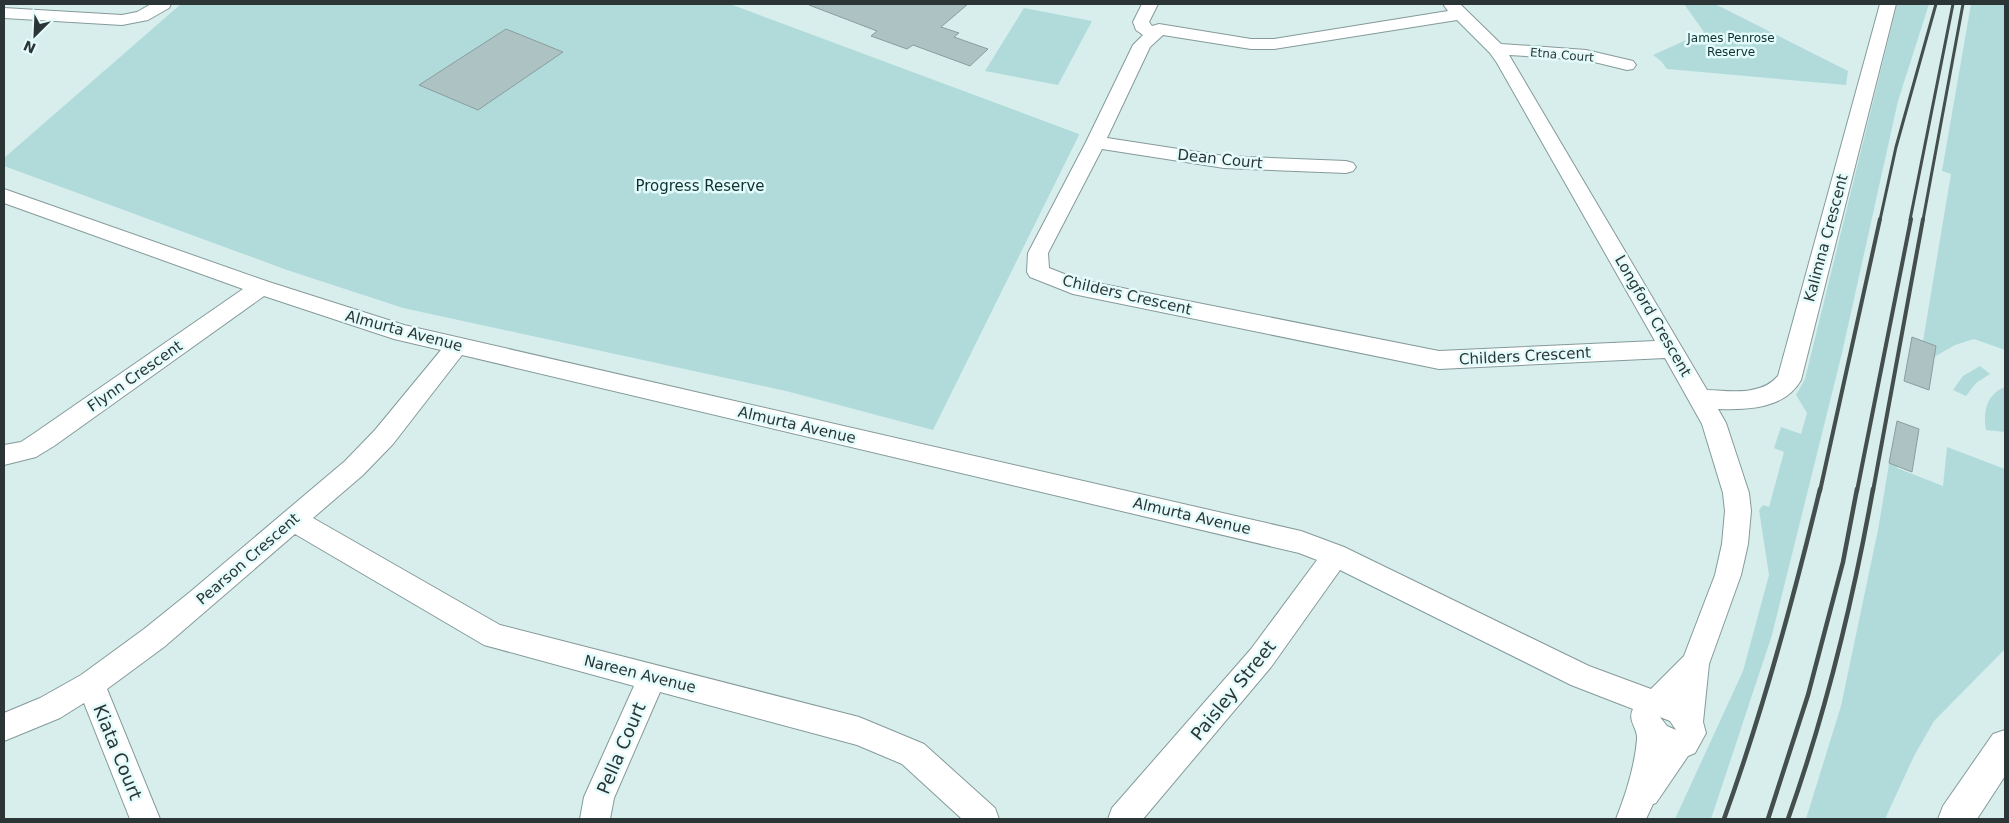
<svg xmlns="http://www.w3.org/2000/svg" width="2009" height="823" font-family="'DejaVu Sans',sans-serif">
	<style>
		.green { fill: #b1dbdb }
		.building { fill: #adc3c3; stroke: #899e9d }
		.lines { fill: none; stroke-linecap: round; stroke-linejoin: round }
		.minor-casing { stroke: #859a9a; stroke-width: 2 }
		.major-casing { stroke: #859a9a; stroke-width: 2 }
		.minor { fill: #fff; fill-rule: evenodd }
		.major { fill: #fff; fill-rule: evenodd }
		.rail-far2 { stroke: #434e4d; stroke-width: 3 }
		.rail-far1 { stroke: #434e4d; stroke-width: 4 }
		.rail { stroke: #434e4d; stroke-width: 4.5 }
		.labels { text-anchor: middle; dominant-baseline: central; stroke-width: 5; stroke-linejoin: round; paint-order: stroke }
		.far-park-label { font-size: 12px; fill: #0d3132; stroke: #e4fbfb }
		.far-street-label { font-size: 12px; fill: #2c3535; stroke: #e4fbfb }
		.street-label { font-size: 15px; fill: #2c3535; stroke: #e4fbfb }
		.park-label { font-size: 15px; fill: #0d3132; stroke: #e4fbfb }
		.near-street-label { font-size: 18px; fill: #2c3535; stroke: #e4fbfb }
	</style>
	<rect width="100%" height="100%" fill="#d7eeed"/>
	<g class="green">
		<polygon points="181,4 730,4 1079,134 1079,135 933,430 786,391 403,308 287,270 4,166 4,158"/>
		<polygon points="1684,4 1715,4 1848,71 1846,85 1667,69 1661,61 1653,55 1704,32"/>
		<polygon points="1897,4 1929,4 1898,101 1842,353 1772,635 1711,819 1675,819 1743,671 1769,575 1759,510 1763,505 1769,507 1784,452 1774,448 1781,427 1801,434 1807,413 1796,395 1805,379"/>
		<polygon points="1971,4 2005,4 2005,350 1974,339 1955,345 1934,357 1936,346 1923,341 1951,174 1942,171"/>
		<polygon points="1024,8 1092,21 1058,85 985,71"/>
		<polygon points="1980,366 1990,374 1976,383 1966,396 1953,390 1963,376"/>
		<path d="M2005,387V432L1986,430C1983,411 1986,395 2005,387Z"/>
		<polygon points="1947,447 2005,469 2005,649 1934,721 1914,756 1885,819 1806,819 1841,706 1878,530 1890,458 1898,461 1897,468 1943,486"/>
	</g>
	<g class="building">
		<polygon points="809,4 968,4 941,27 959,33 954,37 988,49 970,66 913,45 907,49 871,36 877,31 809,5"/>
		<polygon points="506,29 563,52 478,110 419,85"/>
		<polygon points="1912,337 1936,346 1929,390 1904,381"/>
		<polygon points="1897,421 1919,429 1912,472 1889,463"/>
	</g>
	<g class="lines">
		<defs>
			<g id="minor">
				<polygon points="151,4 171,4 169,8 148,20 122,25 4,18 4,8 122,15 137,12"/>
				<path d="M1142,4H1158L1149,22L1152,26L1159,24L1251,39H1274L1448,11L1443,4H1460L1501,44L1586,50L1633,61L1636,65L1633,69L1627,70L1586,60L1509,55L1707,390C1731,391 1761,396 1778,376L1880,4H1896L1801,380C1785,409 1747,410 1718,409L1726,423L1749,493L1751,511L1748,544L1741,575L1709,664L1703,722L1706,733L1695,753L1688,756L1656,803L1653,804L1646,819H1616C1626,794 1635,765 1637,739C1638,728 1627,721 1633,709L1571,685L1340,570L1271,667L1143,819H1108L1112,808L1251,649L1317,560L1299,553L462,355L393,444L363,475L313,518L500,625L859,717L924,744L995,808L999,819H962L902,764L857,745L660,692L614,798L610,819H580L584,797L634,686L484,645L295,534L164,647L107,689L160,819H130L84,703L60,718L4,741V713L40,698L81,675L144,629L190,592L345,461L375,430L441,350L394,339L264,296L54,446L36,457L4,465V445L21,442L36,432L243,289L4,203V189L269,282L404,325L1301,531L1344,547L1589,666L1651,689L1684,656L1715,575L1722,544L1725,511L1723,493L1702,424L1665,358L1439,369L1073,294L1030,277L1027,272L1028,253L1086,142L1133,45L1143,35L1136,30L1133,22ZM1457,20L1490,53L1497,63L1655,341L1439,351L1077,279L1049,268L1048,253L1102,149L1224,168L1346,173L1353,171L1356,167L1353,163L1346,161L1224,156L1107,138L1150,47L1163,35L1251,49H1274ZM1660,717L1670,721L1676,730L1667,726Z"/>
			</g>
			<polygon id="major" points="2005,730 2005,776 1977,819 1938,819 1943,806 1993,734"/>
		</defs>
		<use href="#minor" class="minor-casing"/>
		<use href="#major" class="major-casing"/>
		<use href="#minor" class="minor"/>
		<use href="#major" class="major"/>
		<g class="rail-far2">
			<polyline points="1880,220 1896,147 1936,4"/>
			<polyline points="1910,220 1953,4"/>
			<polyline points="1923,220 1963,4"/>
		</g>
		<g class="rail-far1">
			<polyline points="1820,491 1880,219"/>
			<polyline points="1857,491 1911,219"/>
			<polyline points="1873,491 1923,219"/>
		</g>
		<g class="rail">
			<path d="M1724,819C1763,711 1793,601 1820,489"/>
			<polyline points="1768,819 1808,695 1843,562 1857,489"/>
			<path d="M1788,819C1826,712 1853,601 1873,489"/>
		</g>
	</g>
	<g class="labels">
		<g class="far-park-label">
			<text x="1731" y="38">James Penrose<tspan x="1731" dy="14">Reserve</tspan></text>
		</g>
		<g class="far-street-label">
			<text transform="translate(1562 55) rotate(5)">Etna Court</text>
		</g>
		<g class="street-label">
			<text transform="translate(1220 159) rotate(6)">Dean Court</text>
			<text transform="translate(1826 238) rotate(-75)">Kalimna Crescent</text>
			<text transform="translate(1127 295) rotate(13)">Childers Crescent</text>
			<text transform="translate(1653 316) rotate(60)">Longford Crescent</text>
			<text transform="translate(404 331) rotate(15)">Almurta Avenue</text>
			<text transform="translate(1525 356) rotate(-3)">Childers Crescent</text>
			<text transform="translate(135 376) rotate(-35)">Flynn Crescent</text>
			<text transform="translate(797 425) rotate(13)">Almurta Avenue</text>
			<text transform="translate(1192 516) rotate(13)">Almurta Avenue</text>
			<text transform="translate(248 559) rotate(-41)">Pearson Crescent</text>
			<text transform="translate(640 674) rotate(14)">Nareen Avenue</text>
		</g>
		<g class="park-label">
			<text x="700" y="186">Progress Reserve</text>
		</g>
		<g class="near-street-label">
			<text transform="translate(1233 690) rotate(-51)">Paisley Street</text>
			<text transform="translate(621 748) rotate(-67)">Pella Court</text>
			<text transform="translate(118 752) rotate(68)">Kiata Court</text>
		</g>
	</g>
	<rect width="2009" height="823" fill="none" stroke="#2c3535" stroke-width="10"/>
	<g transform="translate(35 35) rotate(204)" stroke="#e4fbfb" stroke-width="4" paint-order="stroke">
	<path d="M0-4L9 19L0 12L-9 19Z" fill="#2c3535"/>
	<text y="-8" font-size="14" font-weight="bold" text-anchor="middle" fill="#2c3535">N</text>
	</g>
</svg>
